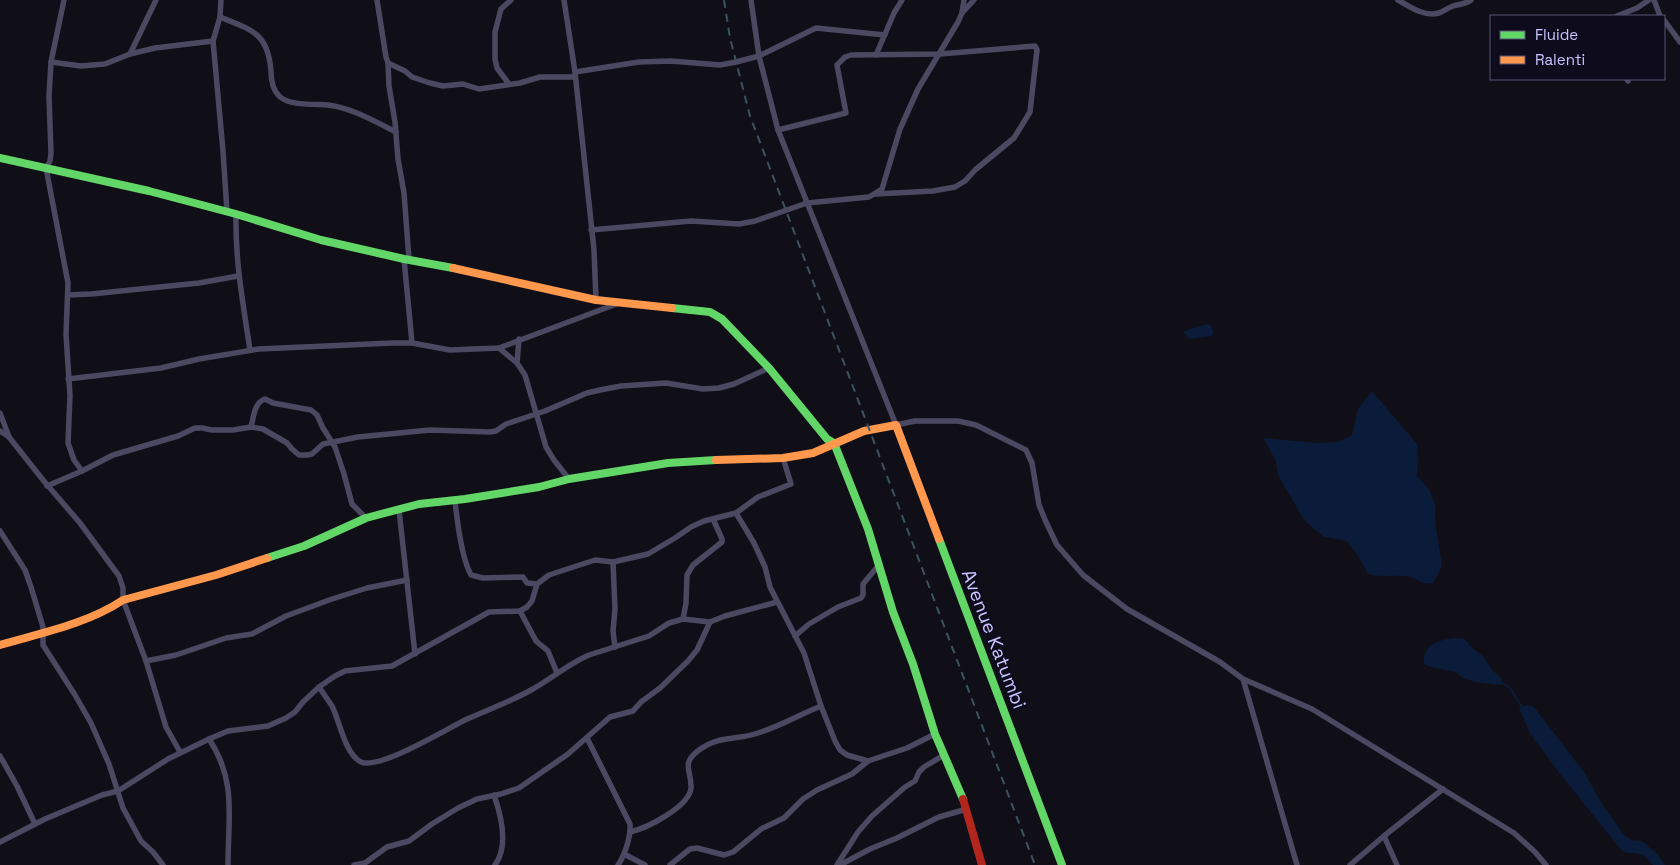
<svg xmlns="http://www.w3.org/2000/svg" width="1680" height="865" font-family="'Space Grotesk',sans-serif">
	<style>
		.water { fill: #0a1c39 }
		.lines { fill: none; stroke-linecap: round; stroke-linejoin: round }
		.stream { stroke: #0a1c39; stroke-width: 2 }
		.street { stroke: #4a4961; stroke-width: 5.5 }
		.fast { stroke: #63d668; stroke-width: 8 }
		.slow { stroke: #ff974d; stroke-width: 8 }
		.jam { stroke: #b3261e; stroke-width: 8 }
		.rail { stroke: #3c5261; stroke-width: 2; stroke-dasharray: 8 6; stroke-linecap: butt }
		.labels { text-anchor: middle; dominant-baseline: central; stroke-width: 4.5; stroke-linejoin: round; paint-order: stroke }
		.street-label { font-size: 19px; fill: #cbc5ff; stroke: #0d0b1c }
	</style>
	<rect width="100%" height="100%" fill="#100f18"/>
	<g class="water">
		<path d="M1208,324L1211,325L1214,333L1212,336L1190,339L1183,332C1188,329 1201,326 1208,324Z"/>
		<path d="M1372,391L1417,444L1418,458L1417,476L1429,489L1435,504L1436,528L1442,566L1433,583C1419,585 1421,579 1410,577C1396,574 1382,578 1368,574L1358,556L1347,541L1324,537L1304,520L1278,475L1276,461L1263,438L1317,443L1338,442L1352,435L1358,409Z"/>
		<path d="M1455,638L1465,639L1470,646L1484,657L1491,669L1501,678V685L1475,682L1463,678L1455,672L1431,667L1424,664C1421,646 1440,639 1455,638Z"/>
		<path d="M1527,705L1534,707L1540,715L1584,772L1604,807L1625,836L1632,840L1642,841L1657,854L1665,865H1653C1640,848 1638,857 1622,851L1561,775L1531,735L1519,708Z"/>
	</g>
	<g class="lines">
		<polyline class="stream" points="1501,682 1510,688 1522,707"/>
		<g class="street">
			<polyline points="64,0 51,62 49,96 51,153 50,161 46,168 68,283 66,334 70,396 68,443 74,460 82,471"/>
			<polyline points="221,0 220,17 213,41 223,151 227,212"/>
			<polyline points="377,0 386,57 388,63 389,86 395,122 398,159 404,193 409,259"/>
			<polyline points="564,0 575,72 594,250 596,300"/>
			<polyline points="751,0 759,56 778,130 896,425 915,421 958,421 976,425 1026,450 1032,463 1039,505 1046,522 1057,545 1083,575 1127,609 1220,662 1243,679 1312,709 1514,833 1535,852 1546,865"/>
			<path d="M1398,0C1410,7 1424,17 1439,13C1443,12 1447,8 1453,6C1459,4 1466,4 1471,0"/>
			<polyline points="1654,0 1660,16"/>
			<polyline points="962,13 974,0"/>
			<polyline points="1617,16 1637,8 1649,0"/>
			<path d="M220,17C252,30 268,33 271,71C271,79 273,90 279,96C288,106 316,104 328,105C352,108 374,121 396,132"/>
			<polyline points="1664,20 1680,42"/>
			<polyline points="130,54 156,0"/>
			<polyline points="876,55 894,13 902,0"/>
			<polyline points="51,62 81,66 105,64 130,54 155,48 213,41"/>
			<polyline points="388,63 405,71 412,77 430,83 443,86 463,84 479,89 520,83 540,77 575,77"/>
			<polyline points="575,72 639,62 671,61 720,65 736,62 759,56 816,28 885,35"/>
			<polyline points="1627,79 1628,81"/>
			<polyline points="509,84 497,68 495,59 495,32 501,9 511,0"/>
			<polyline points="778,130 846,113 837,65 845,57 851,55 940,54 1035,46 1037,50 1030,112 1014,138 975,170 965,181 955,187 933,191 876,194"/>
			<path d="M236,214C235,260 243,304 250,350"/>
			<polyline points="591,230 691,221 739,224 755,221 807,203 869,197 882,189 900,129 918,89 958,22 962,13 964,0"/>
			<polyline points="404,259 412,343"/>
			<polyline points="68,295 91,294 199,283 238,276"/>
			<polyline points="499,348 517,363 525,375 546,447 554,460 569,479"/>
			<polyline points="517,363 519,339"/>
			<polyline points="68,379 161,368 199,359 259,349 392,343 412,343 450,350 499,348 619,303"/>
			<polyline points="0,413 9,437"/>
			<path d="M251,427C254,416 254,403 265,399L273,403L311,410L317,415L323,428L335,447L344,474L352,504L366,518"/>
			<polyline points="0,431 9,437 43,480 80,523 119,576 123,588 123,600 146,661 166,727 180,752"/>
			<polyline points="47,486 82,471 113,455 178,436 195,428 202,428 212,430 233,430 251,427 263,429 287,443 292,449 299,455 307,455 312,454 323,444 358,437 430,430 490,432 496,431 506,424 545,411 587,393 600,390 621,386 666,383 703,389 719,388 734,384 769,368"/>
			<path d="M455,500C457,520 461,557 471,575L483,578L523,577L527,583L537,584"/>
			<polyline points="399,510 415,654"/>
			<polyline points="736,513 754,543 765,567 770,587 804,653 821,706 835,741 840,750 847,755 868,761"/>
			<polyline points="0,531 25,570 31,587 43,627 43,645 75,695 91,723 109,764 123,808 141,841 153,852 163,865"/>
			<polyline points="613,562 615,609 613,631 615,647"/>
			<polyline points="520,611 536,641 548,651 557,673"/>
			<polyline points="683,619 686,603 687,575 693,565 722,542 722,539 713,519"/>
			<polyline points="795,636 809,624 838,607 861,598 863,595 863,584 878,566"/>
			<polyline points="146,661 176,655 226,638 252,634 286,616 332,599 367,588 407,580"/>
			<polyline points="1243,679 1297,865"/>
			<path d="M319,687C323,693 328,700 332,706C340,722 345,754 361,762C379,770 447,729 465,720C487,710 510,702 531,690C551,679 568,664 589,655L649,636L669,623L683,619L710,622"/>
			<path d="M587,738L630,824C631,836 625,855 618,865"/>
			<path d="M209,739C237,781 228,818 228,865"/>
			<polyline points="0,756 17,786 35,824"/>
			<path d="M494,795C501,815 509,846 495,865"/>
			<path d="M630,832C647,828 689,807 691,788C692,771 680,764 699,750C721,734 738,741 761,732C782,725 801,714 821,706"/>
			<polyline points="1384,836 1397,865"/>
			<polyline points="0,842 45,819 102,795 118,791 168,759 209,739 228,731 268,726 286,718 295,712 303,702 319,687 335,676 345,671 392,666 489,612 520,611 527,607 532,601 537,584 549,575 595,560 613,562 648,554 675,538 691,527 704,521 736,513 758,497 791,484 783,458"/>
			<polyline points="624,854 645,865"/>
			<polyline points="354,865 365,863 387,847 409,841 432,824 458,808 477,799 501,794 519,788 568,754 610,717 633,711 641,702 660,688 688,661 697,650 710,622 725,616 777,602"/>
			<polyline points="670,865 690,849 697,848 724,855 733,852 761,829 784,818 803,799 817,790 852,774 868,761 907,748 935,734"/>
			<polyline points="837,865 858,832 872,816 905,787 915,781 919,772 924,767 944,755"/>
			<polyline points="840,865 870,849 897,838 939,817 967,809"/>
			<polyline points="1350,865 1384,836 1443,789"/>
		</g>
		<g class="fast">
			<polyline points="0,158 149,191 236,214 321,240 404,259 453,268"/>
			<polyline points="672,308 710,312 722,319 769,368 827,439 834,443 868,529 893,612 913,664 935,734 963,799"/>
			<polyline points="939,539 1062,865"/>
			<polyline points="267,558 304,546 366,518 419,504 465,499 539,487 569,479 668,463 716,460"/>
		</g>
		<g class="slow">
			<polyline points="453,268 596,300 672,308"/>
			<polyline points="716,460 783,458 813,453 864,431 896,425 939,539"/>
			<path d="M0,645C41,633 87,624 123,600L216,575L267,558"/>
		</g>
		<polyline class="jam" points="963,799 982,865"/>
		<polyline class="rail" points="724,0 730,38 750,116 1035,865"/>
	</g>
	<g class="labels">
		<g class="street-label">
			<text transform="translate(994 639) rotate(69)">Avenue Katumbi</text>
		</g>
	</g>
	<rect x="1490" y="15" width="175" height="65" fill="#0d0b1c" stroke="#595577"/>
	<rect x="1500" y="31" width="25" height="8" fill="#63d668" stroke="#595577"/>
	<text x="1535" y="40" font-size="15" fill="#cbc5ff">Fluide</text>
	<rect x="1500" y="56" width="25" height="8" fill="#ff974d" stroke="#595577"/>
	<text x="1535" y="65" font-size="15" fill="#cbc5ff">Ralenti</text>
</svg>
